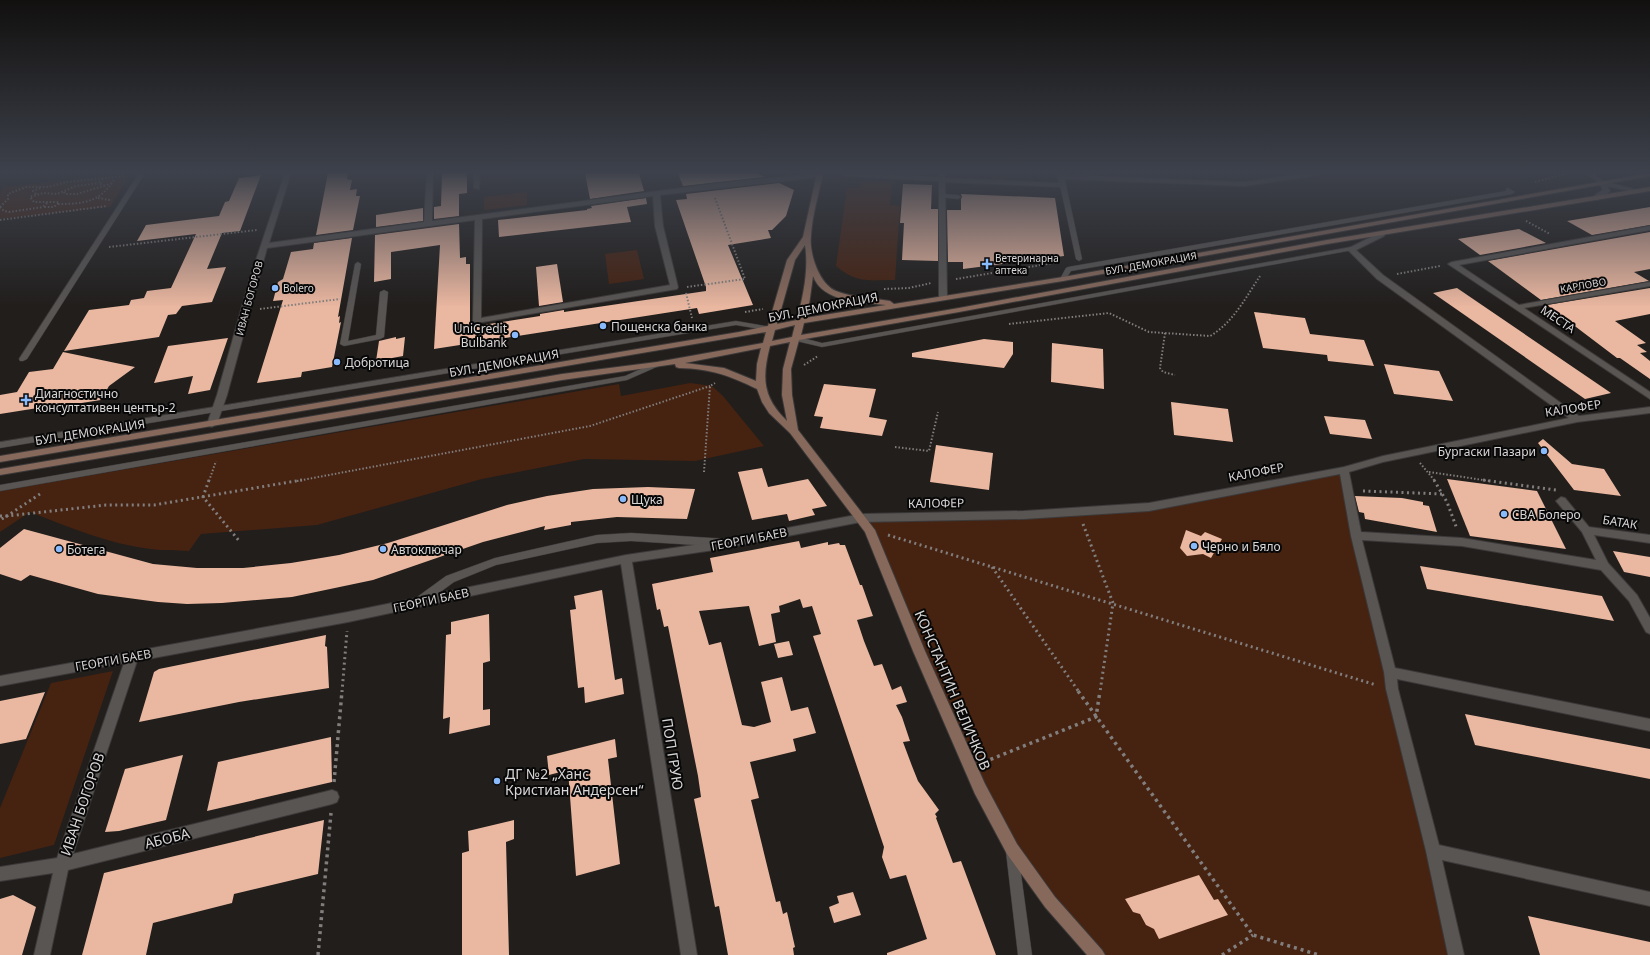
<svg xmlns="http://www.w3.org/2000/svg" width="1650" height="955" font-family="'Noto Sans',sans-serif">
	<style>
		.green { fill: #462211 }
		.building { fill: #eab7a0 }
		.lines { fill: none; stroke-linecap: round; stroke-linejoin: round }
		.lane-casing { stroke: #3c3939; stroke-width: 1 }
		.street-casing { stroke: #3c3939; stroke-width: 2 }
		.secondary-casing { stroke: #3c3939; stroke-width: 2 }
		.path-far2 { stroke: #817e7d; stroke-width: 2; stroke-dasharray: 1.5 2; stroke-linecap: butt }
		.path-far1 { stroke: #817e7d; stroke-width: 3; stroke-dasharray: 2 3.5; stroke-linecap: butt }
		.path { stroke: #817e7d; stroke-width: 3.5; stroke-dasharray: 3 4; stroke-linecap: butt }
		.lane { fill: #585553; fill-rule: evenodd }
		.street { fill: #585553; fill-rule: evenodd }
		.secondary { fill: #87695b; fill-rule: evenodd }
		.poi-dot { fill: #88bafc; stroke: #090808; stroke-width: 1.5 }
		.labels { text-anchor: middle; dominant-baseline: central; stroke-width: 4; stroke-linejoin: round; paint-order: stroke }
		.far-poi-label { font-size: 10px; fill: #d9d6d6; stroke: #090808; text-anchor: start }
		.far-street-label { font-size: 10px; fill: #d9d6d6; stroke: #090808 }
		.street-label { font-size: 12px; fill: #d9d6d6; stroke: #090808 }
		.poi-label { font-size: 12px; fill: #d9d6d6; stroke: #090808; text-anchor: start }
		.near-street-label { font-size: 14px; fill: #d9d6d6; stroke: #090808 }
		.near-poi-label { font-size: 14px; fill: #d9d6d6; stroke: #090808; text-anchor: start }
	</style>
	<rect width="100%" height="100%" fill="#211e1c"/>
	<g class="green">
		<polygon points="130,174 110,207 0,219 0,193 4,187"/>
		<path d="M861,181L892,182L890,205L900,206L895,280C867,280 858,284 836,266L847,188H860Z"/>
		<polygon points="527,192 527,205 484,210 484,197"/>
		<polygon points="637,250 644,279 609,284 605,254"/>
		<path d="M690,383L712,386L723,396L764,446L695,461L584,459L482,479L317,525L201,534L189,551C176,550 163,551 150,549C108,544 69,527 30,512L0,532V491L619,384L621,396Z"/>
		<polygon points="1344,470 1456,955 1097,955 1012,849 861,518 1149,507"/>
		<polygon points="113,671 54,845 0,858 0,808 51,683"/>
	</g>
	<g class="building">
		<polygon points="328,173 348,173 347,179 352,180 350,190 357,189 356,196 360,196 353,230 316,235"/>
		<polygon points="442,173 467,173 467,193 459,194 459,216 434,219 434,207 441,206"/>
		<polygon points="585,173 639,173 644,191 590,199"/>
		<polygon points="678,173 756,173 765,177 683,186"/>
		<polygon points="261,175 240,231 222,233 207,269 226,267 212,302 182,306 176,314 168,315 159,337 64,351 89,310 129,305 131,300 144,298 147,291 171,288 196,234 137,241 146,225 219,216 225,202 229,201 239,178"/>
		<polygon points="779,183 794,190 786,216 772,230 768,230 771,238 728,245 753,305 699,314 697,308 434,349 440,245 391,252 391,279 374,282 375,235 459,224 460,258 466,257 466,264 470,264 470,327 540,316 540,314 564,310 564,312 706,291 706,287 676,200 687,199 686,194"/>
		<polygon points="903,184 932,185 931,209 938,209 938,261 902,260 904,223 900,223"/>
		<polygon points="961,194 1055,198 1064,256 963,269 963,262 948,262 947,210 961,210 961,199 962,197"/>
		<polygon points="646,198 647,204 627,207 631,222 499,237 498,220 587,210 587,209 592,208 591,206"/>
		<polygon points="1650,207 1650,225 1592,235 1567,221"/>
		<polygon points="423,208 423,221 376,227 376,215"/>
		<polygon points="1519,229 1546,243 1480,255 1458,239"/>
		<polygon points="1650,232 1650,269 1634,272 1649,281 1541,300 1488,261"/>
		<polygon points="352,238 338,317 340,316 339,323 341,322 332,367 302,372 301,377 257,383 283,300 273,301 278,282 283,279 291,252 313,249 314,243"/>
		<polygon points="557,264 563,302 539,306 536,267"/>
		<polygon points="1457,288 1611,393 1585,399 1433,293"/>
		<polygon points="1650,288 1650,314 1615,321 1646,343 1637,345 1647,352 1640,353 1650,361 1650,379 1620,358 1617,358 1547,305"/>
		<polygon points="1254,312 1305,318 1310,334 1364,340 1374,366 1328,361 1327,355 1263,348"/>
		<polygon points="396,337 396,339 405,337 403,356 376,361 379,341"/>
		<polygon points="228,338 210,390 188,394 193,376 154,383 168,346"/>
		<polygon points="984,339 1013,342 1013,354 1004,368 912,357 912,353"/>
		<polygon points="1052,343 1103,349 1104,389 1051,382"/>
		<polygon points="63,352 135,367 109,386 101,400 62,406 63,404 0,414 0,395 17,392 29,372 53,369"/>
		<polygon points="1384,364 1439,371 1453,401 1394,394"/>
		<polygon points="824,384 876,389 869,417 887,420 882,436 820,428 823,417 814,416"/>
		<polygon points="1171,402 1228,409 1233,442 1174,435"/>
		<polygon points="1324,416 1365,420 1372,439 1330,434"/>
		<polygon points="1543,439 1572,464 1604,469 1621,496 1574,490 1538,443"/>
		<polygon points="936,445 993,453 989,490 930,482"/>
		<polygon points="762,468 768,487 808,479 827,506 812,509 815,515 789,521 787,514 752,520 738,472"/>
		<polygon points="1447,479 1537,491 1566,549 1470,536"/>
		<polygon points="648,487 695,489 687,519 617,517 571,522 571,525 544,530 545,526 483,542 373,580 292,597 222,603 187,604 158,602 98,594 30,575 21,581 0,574 0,548 24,529 153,564 197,568 243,568 291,563 339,555 388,543 507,505 547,496 593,489"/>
		<polygon points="1355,496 1402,498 1423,502 1423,505 1429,506 1437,532 1365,519 1364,513 1359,512"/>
		<polygon points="1186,530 1201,536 1205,532 1222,539 1211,558 1203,554 1187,556 1180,548"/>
		<polygon points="799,541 801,548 828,542 828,545 839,543 840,545 845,545 860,585 862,585 873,616 857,620 864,641 874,666 882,664 892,690 901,686 907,702 896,705 902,717 910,741 903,742 912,766 918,781 939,810 935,814 937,817 936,818 953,863 961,861 996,955 887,955 887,953 927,939 906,875 890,879 882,857 884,847 813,636 821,634 812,606 803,608 800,599 779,606 780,612 771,614 776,642 759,646 749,606 699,611 709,645 721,642 742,725 754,727 771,722 761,682 782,677 791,711 808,707 816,733 793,739 796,751 750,762 759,798 751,800 776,902 780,901 783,914 787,912 795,947 793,948 794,955 728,955 719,906 715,907 694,799 701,797 698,776 668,626 664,627 660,609 657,610 652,584 713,572 710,558"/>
		<polygon points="1613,551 1650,557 1650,577 1624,572"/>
		<polygon points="1420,566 1602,596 1614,621 1427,589"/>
		<polygon points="602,590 615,680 622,678 624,694 585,703 584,687 578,688 570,610 576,609 574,596"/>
		<polygon points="489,614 490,661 483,663 483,710 490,709 490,725 449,734 450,717 443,719 446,635 451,634 451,622"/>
		<polygon points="326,635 325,646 327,647 329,688 239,702 139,722 154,672 159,669"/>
		<polygon points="789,641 793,655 778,658 774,644"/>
		<polygon points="45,692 26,739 0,744 0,701"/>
		<polygon points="1465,714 1650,749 1650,779 1475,745"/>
		<polygon points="331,737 332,782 207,811 218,762"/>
		<polygon points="615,739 617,757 608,759 620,864 576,876 568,770 549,775 547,756"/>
		<polygon points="183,755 166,820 119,831 105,832 125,769"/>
		<polygon points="324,820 318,874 234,894 232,903 153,923 146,955 82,955 104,873"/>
		<polygon points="514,820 514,839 506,842 509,955 462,955 462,853 469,851 468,831"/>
		<polygon points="1199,875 1214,900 1218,899 1228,915 1159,939 1154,929 1146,925 1140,914 1133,912 1125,899"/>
		<polygon points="853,892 861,915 834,923 829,907 839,903 837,896"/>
		<polygon points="13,895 36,907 22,955 0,955 0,899"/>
		<polygon points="1528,916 1650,942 1650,955 1540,955"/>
	</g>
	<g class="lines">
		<defs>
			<g id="lane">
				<polygon points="139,173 145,173 27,359 23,361 20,361 19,359"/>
				<polygon points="1063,183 1066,185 1082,259 1079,261 1076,259 1060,185"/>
				<polygon points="1508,188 1515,192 1512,194 1071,271 1065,280 1063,281 1060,279 1066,268 1068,267 1506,191 1506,189"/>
				<polygon points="942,194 958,195 961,197 958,199 940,197 940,195"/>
				<polygon points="1351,247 1354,249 1353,250 822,347 792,340 791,338 795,336 822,343"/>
				<polygon points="358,262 361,264 348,341 376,335 380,292 384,290 388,292 384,337 380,339 344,346 340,344 355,264"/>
				<polygon points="736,321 771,327 775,329 771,331 736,325 0,448 0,442"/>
				<polygon points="654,363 657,363 661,365 627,380 0,491 0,485 625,376"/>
				<polygon points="631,533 728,539 731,540 733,543 731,546 728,547 631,541 597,543 496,565 454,582 421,606 417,607 413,606 412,603 413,600 446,576 495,558 597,535"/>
				<polygon points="1012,846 1017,847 1018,852 1032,955 1018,955 1006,852 1007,847"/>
			</g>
			<g id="street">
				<path d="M285,173H291L269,243L424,222L427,173H433L432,221L711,184L819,173L822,175L819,177L660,195L663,226L678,287L677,289L477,323L473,321L475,220L267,248L227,395L217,424L212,427L209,426L207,424L217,395L250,278ZM653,196L655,226L670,285L481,318L482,219Z"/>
				<polygon points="474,173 480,173 479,189 474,188"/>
				<polygon points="846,173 939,177 939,173 945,173 945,178 1059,183 1057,173 1063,173 1064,175 1244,182 1307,173 1322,173 1319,175 1244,186 1065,179 1066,185 1063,187 945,182 947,297 943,299 939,297 939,181 844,176 843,175"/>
				<path d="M1586,173H1593L1603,181L1641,191L1638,193L1607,186L1610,191C1607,195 1602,195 1598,200H1594L1593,199L1596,194L1603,190L1599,183Z"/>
				<polygon points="1650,226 1650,230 1459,265 1519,305 1650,282 1650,286 1524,308 1650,392 1650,399 1448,264 1452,262"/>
				<polygon points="1381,232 1385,234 1384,236 1356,250 1383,275 1579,416 1650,407 1650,413 1577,422 1383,462 1349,472 1361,532 1462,538 1596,560 1582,532 1556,501 1561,497 1565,498 1589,527 1650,535 1650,543 1594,535 1608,563 1637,595 1650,618 1650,634 1646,632 1629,601 1601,570 1462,546 1362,540 1395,668 1650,719 1650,731 1397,679 1398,689 1439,845 1650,892 1650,906 1442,860 1464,955 1448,955 1426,851 1386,689 1384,672 1351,536 1340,474 1149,511 1024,519 861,522 714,550 632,562 697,955 681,955 621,564 348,622 137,661 73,854 332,790 337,792 339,797 337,802 332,804 68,870 50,955 34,955 53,873 0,881 0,867 57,858 124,663 0,686 0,676 348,612 626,555 714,542 861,514 1024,511 1149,503 1344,467 1383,456 1569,418 1377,279 1347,249"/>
			</g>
			<path id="secondary" d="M817,173H823C819,194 812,215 811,236C809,253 819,284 836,291C853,298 872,298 890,301L894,304L1063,277L1650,173V176L1063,281L804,323L801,335L959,308L1327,240L1650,187V191L1327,244L959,312L799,340L791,369L792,395L798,430L875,530L925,651L985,784L1017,844L1055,897L1102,950L1105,955H1087L1045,907L1007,854L975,794L913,651L865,532L790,433L769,413L762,402L757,389C728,375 712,369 679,368L676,367L675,364L562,380L0,475V469L562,374L657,362L763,343L766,332L0,462V456L739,332L768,326L787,260L803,237ZM805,245C809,270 803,296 797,320L777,324L795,260ZM813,276C823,303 862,302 886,305L805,318L809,305ZM795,325L792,337L772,341L775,330ZM790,342L783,369L782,395L787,421C762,397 762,377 770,346ZM761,348L757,364L756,381L724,368L685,363Z"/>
		</defs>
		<use href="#lane" class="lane-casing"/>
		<use href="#street" class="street-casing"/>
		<use href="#secondary" class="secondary-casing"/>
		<g class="path-far2">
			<polyline points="103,179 99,183 105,186"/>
			<polyline points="1535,182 1569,173"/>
			<polyline points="64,192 65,194 77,194 113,183"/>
			<polyline points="36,194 33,191 40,188"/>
			<polyline points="98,198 110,200"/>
			<polyline points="47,203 43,207 54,207 59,202 34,202 30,197 43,193 57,194 76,186 99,183"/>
			<path d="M58,204C84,204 101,202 115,178"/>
			<polyline points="0,207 8,199 8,194 26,187 48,187 67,182 125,176"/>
			<polyline points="0,207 4,211 9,212 43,207"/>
			<polyline points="0,220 107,206"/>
			<polyline points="1526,221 1550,234"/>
			<polyline points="109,247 257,230"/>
			<polyline points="1397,274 1440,266"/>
			<polyline points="956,279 1059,262"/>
			<polyline points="687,287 745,279 715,198"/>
			<polyline points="884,289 909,288 931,283"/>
			<polyline points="686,293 692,318"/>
			<polyline points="260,309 340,299"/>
			<polyline points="745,312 763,309"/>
			<path d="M1009,324L1109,313L1149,332L1210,336C1233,323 1246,297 1260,276"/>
			<polyline points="1165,333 1160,368 1163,372 1175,375"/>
			<polyline points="804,365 818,356"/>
			<polyline points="895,447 929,451 938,412"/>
			<polyline points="1420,463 1435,481"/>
			<polyline points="704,472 710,386 715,383"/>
			<polyline points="1429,472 1490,481"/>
			<polyline points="209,481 216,461"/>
			<polyline points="297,481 590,426 710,386"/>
		</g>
		<g class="path-far1">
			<polyline points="209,480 203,497 240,542"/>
			<polyline points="1434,480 1447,502 1457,529"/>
			<polyline points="1483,480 1556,490"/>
			<polyline points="1363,491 1443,494"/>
			<polyline points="40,494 7,516 106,505 154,505 302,480"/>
			<polyline points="0,516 7,516 0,520"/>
			<polyline points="1083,524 1113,603 1100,692"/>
			<polyline points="888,535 1376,685"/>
			<polyline points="992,567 1079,692"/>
			<polyline points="342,692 347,631"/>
		</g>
		<g class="path">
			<polyline points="1078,691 1253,935 1319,955"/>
			<polyline points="984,762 1096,717 1100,691"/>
			<polyline points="334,782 342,691"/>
			<polyline points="318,955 331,813"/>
			<polyline points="1222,955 1253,935"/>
		</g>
		<use href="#lane" class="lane"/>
		<use href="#street" class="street"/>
		<use href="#secondary" class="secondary"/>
	</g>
	<linearGradient id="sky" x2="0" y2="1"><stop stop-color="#12100f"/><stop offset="0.56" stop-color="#3d414b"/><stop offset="1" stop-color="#3d414b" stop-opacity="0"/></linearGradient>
	<rect width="1650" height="307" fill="url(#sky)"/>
	<g class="poi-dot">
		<path d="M985 258h4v4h4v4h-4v4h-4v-4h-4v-4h4z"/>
		<circle cx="275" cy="288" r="4"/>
		<circle cx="603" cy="326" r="4"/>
		<circle cx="515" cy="335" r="4"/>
		<circle cx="337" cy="362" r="4"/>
		<path d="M24 394h4v4h4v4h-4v4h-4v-4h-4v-4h4z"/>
		<circle cx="1544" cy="451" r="4"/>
		<circle cx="623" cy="499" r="4"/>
		<circle cx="1504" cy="514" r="4"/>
		<circle cx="1194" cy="546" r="4"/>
		<circle cx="59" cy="549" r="4"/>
		<circle cx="383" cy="549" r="4"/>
		<circle cx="497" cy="781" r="4"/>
	</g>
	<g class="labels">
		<g class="far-poi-label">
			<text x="995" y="258">Ветеринарна<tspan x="995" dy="12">аптека</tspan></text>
			<text x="283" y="288">Bolero</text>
		</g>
		<g class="far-street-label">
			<text transform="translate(1151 263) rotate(-10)">БУЛ. ДЕМОКРАЦИЯ</text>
			<text transform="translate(1583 285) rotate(-10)">КАРЛОВО</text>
			<text transform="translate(249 298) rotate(-75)">ИВАН БОГОРОВ</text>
		</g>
		<g class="street-label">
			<text transform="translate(823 307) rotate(-11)">БУЛ. ДЕМОКРАЦИЯ</text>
			<text transform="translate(1558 319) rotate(34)">МЕСТА</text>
			<text transform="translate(504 363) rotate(-10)">БУЛ. ДЕМОКРАЦИЯ</text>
			<text transform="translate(1573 408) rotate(-9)">КАЛОФЕР</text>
			<text transform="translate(90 432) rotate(-9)">БУЛ. ДЕМОКРАЦИЯ</text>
			<text transform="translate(1256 472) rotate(-11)">КАЛОФЕР</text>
			<text transform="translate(936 503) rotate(-1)">КАЛОФЕР</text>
			<text transform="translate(1620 522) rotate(9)">БАТАК</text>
			<text transform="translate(749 539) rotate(-11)">ГЕОРГИ БАЕВ</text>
			<text transform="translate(431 600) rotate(-12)">ГЕОРГИ БАЕВ</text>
			<text transform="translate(113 660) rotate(-10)">ГЕОРГИ БАЕВ</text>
		</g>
		<g class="poi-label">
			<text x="611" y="326">Пощенска банка</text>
			<text x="507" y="328" text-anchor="end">UniCredit<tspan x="507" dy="14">Bulbank</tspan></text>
			<text x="345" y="362">Добротица</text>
			<text x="35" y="393">Диагностично<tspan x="35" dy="14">консултативен център-2</tspan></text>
			<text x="1536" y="451" text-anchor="end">Бургаски Пазари</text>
			<text x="631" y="499">Щука</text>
			<text x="1512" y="514">CBA Болеро</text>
			<text x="1202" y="546">Черно и Бяло</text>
			<text x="67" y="549">Ботега</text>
			<text x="391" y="549">Автоключар</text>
		</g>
		<g class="near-street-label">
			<text transform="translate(953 690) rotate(67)">КОНСТАНТИН ВЕЛИЧКОВ</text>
			<text transform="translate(673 754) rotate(81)">ПОП ГРУЮ</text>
			<text transform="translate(82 804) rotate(-71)">ИВАН БОГОРОВ</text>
			<text transform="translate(167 838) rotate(-14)">АБОБА</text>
		</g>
		<g class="near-poi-label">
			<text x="505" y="773">ДГ №2 „Ханс<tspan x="505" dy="16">Кристиан Андерсен“</tspan></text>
		</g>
	</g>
</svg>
